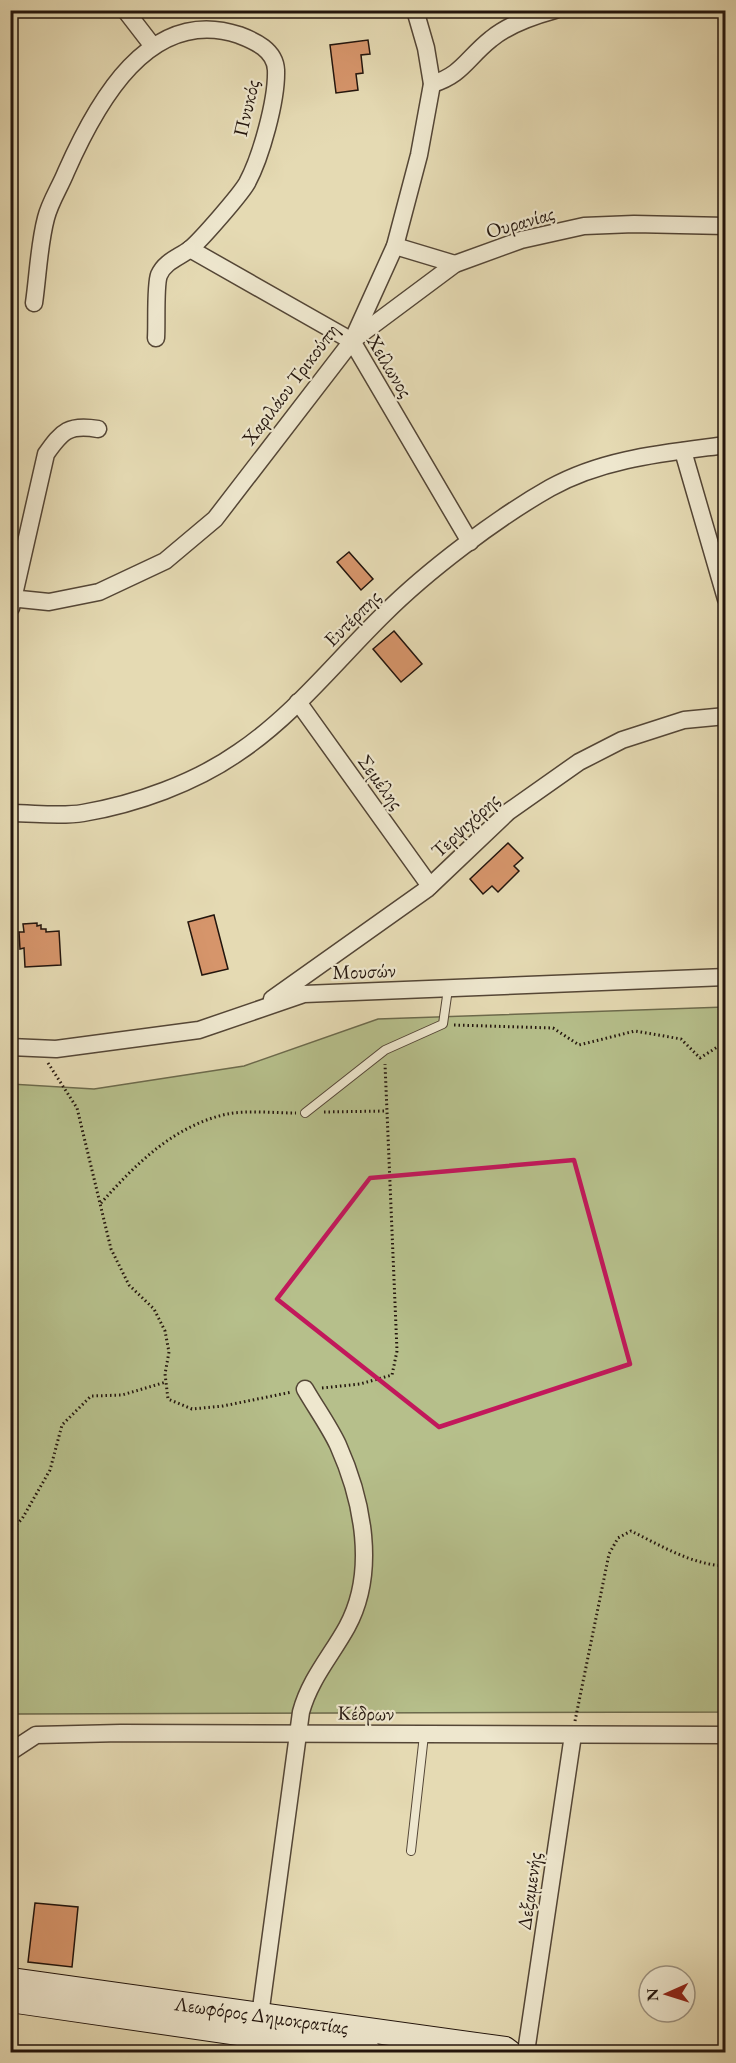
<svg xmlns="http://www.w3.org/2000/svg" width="736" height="2063" font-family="'EB Garamond',serif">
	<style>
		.green { fill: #b6bf8b; stroke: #6c6a4c; stroke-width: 1.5 }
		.building { fill: #d6956b; stroke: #23150d; stroke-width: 1.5 }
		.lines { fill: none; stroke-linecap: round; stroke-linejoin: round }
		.lane-casing { stroke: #544636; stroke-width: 10 }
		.street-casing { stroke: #544636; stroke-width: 19 }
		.secondary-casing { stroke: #23150d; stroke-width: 26 }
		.path { stroke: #23150d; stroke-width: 3; stroke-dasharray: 1.5 3; stroke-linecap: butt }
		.lane { stroke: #eee7ce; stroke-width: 8 }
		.street { stroke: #eee7ce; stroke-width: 16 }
		.secondary { stroke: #eee7ce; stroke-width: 24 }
		.marked { fill: none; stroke: #c2185b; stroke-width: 4.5; stroke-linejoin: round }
		.labels { text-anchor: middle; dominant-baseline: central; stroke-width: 4.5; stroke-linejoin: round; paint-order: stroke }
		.street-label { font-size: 20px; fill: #23150d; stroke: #eee7ce }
	</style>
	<rect width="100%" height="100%" fill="#e5dab3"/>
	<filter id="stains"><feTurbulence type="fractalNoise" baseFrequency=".00333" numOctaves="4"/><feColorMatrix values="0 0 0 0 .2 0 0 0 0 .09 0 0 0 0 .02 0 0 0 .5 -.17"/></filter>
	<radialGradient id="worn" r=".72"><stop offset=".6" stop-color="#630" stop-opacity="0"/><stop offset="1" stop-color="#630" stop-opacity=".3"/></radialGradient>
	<polygon class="green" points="725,1007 725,1712 18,1714 11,1720 11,1084 94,1089 244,1066 378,1019"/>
	<g class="building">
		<polygon points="368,40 370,54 361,55 363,73 356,74 358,90 336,93 330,45"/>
		<polygon points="349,552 373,579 361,590 337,562"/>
		<polygon points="394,631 422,664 401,682 373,649"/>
		<polygon points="508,843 523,858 514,866 519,871 498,892 492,886 483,894 470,879"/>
		<polygon points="214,915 228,969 202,975 188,922"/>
		<polygon points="37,923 37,926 41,925 41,929 46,929 46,932 59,931 61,965 25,967 24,948 20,949 19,932 24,932 23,924"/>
		<polygon points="35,1903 78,1907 72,1967 28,1962"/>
	</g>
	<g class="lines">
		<defs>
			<g id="lane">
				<polyline points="305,1113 385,1050 443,1024 448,989"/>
				<polyline points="411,1851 424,1735"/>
			</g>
			<g id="street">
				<polyline points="125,10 152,45"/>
				<path d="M432,84C462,75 467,58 491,39C509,24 533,16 555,10"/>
				<polyline points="395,246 455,264"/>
				<polyline points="190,249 352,341 470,542"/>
				<path d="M34,303C38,275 39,244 46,218C50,202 60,187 66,172C96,104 149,5 239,35C255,41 275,50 276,70C277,100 261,157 247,183C240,195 201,240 190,249C180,257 165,261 159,275C155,285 157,325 156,338"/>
				<polyline points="353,340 455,264 521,240 584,226 634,224 726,226"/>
				<polyline points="683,451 726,599"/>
				<polyline points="10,598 49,602 99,592 165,561 215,519 352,341 395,246 419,155 432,84 426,48 415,10"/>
				<path d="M11,608L46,454C62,431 69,424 98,429"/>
				<polyline points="298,702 430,886"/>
				<path d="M10,813C34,813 60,817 83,813C136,804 195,783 239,752C294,715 337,660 384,614C427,571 497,518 550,488C604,458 665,453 726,445"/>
				<polyline points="272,999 427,889 508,812 579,762 622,740 684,720 726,716"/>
				<polyline points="10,1047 56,1049 199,1030 304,994 726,977"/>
				<polyline points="10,1752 36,1735 121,1733 726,1735"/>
				<path d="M259,2023L301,1712C310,1679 331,1656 347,1627C377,1572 363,1501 338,1445C329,1426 316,1408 305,1389"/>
				<polyline points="526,2052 573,1735"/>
			</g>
			<g id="secondary">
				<path id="s1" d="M10,1980L505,2049L509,2052"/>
				<polyline points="10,2000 369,2052"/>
			</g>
		</defs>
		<use href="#lane" class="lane-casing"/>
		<use href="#street" class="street-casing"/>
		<use href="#secondary" class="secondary-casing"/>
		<g class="path">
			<polyline points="454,1025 553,1028 579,1045 635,1031 681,1039 700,1058 719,1046 726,1048"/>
			<polyline points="48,1063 77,1108 111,1249 129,1285 154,1309 165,1331 169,1352 165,1374 168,1399 192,1409 223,1406 292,1392"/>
			<polyline points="324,1112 387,1111"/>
			<path d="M101,1203C136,1164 173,1126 227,1114C248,1110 274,1113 296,1113"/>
			<polyline points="322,1388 360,1384 392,1375 397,1351 385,1064"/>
			<polyline points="10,1531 22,1519 50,1470 62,1425 91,1396 122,1395 166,1382"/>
			<path d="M575,1721L609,1554L618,1538L631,1531C660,1545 692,1565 726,1566"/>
		</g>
		<use href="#lane" class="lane"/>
		<use href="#street" class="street"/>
		<use href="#secondary" class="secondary"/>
	</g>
	<path class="marked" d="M574,1160L630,1364L439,1427L277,1299L370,1178Z"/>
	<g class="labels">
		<g class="street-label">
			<text transform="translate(246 108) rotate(-77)">Πνυκός</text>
			<text transform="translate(520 222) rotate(-16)">Ουρανίας</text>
			<text transform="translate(390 366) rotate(59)">Χείλωνος</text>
			<text transform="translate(290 384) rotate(-53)">Χαριλάου Τρικούπη</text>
			<text transform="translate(352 618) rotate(-45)">Ευτέρπης</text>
			<text transform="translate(381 782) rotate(54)">Σεμέλης</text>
			<text transform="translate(465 825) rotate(-43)">Τερψιχόρης</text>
			<text transform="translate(364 971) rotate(-2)">Μουσών</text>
			<text transform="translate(366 1713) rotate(1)">Κέδρων</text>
			<text transform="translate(529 1891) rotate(-82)">Δεξαμενής</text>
			<text stroke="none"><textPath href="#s1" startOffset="254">Λεωφόρος Δημοκρατίας</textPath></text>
		</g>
	</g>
	<rect width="736" height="2063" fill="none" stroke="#e5dab3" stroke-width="36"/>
	<rect x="12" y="12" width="712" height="2039" fill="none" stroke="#23150d" stroke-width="3"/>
	<rect x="18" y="18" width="700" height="2027" fill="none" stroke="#23150d" stroke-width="1.5"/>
	<g transform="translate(667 1994) rotate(267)"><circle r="28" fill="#eee7ce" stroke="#9d9381" stroke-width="1.5"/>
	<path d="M0-4.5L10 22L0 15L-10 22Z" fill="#8f2418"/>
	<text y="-9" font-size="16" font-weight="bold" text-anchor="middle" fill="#23150d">N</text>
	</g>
	<rect width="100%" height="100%" filter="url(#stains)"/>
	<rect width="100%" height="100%" fill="url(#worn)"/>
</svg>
